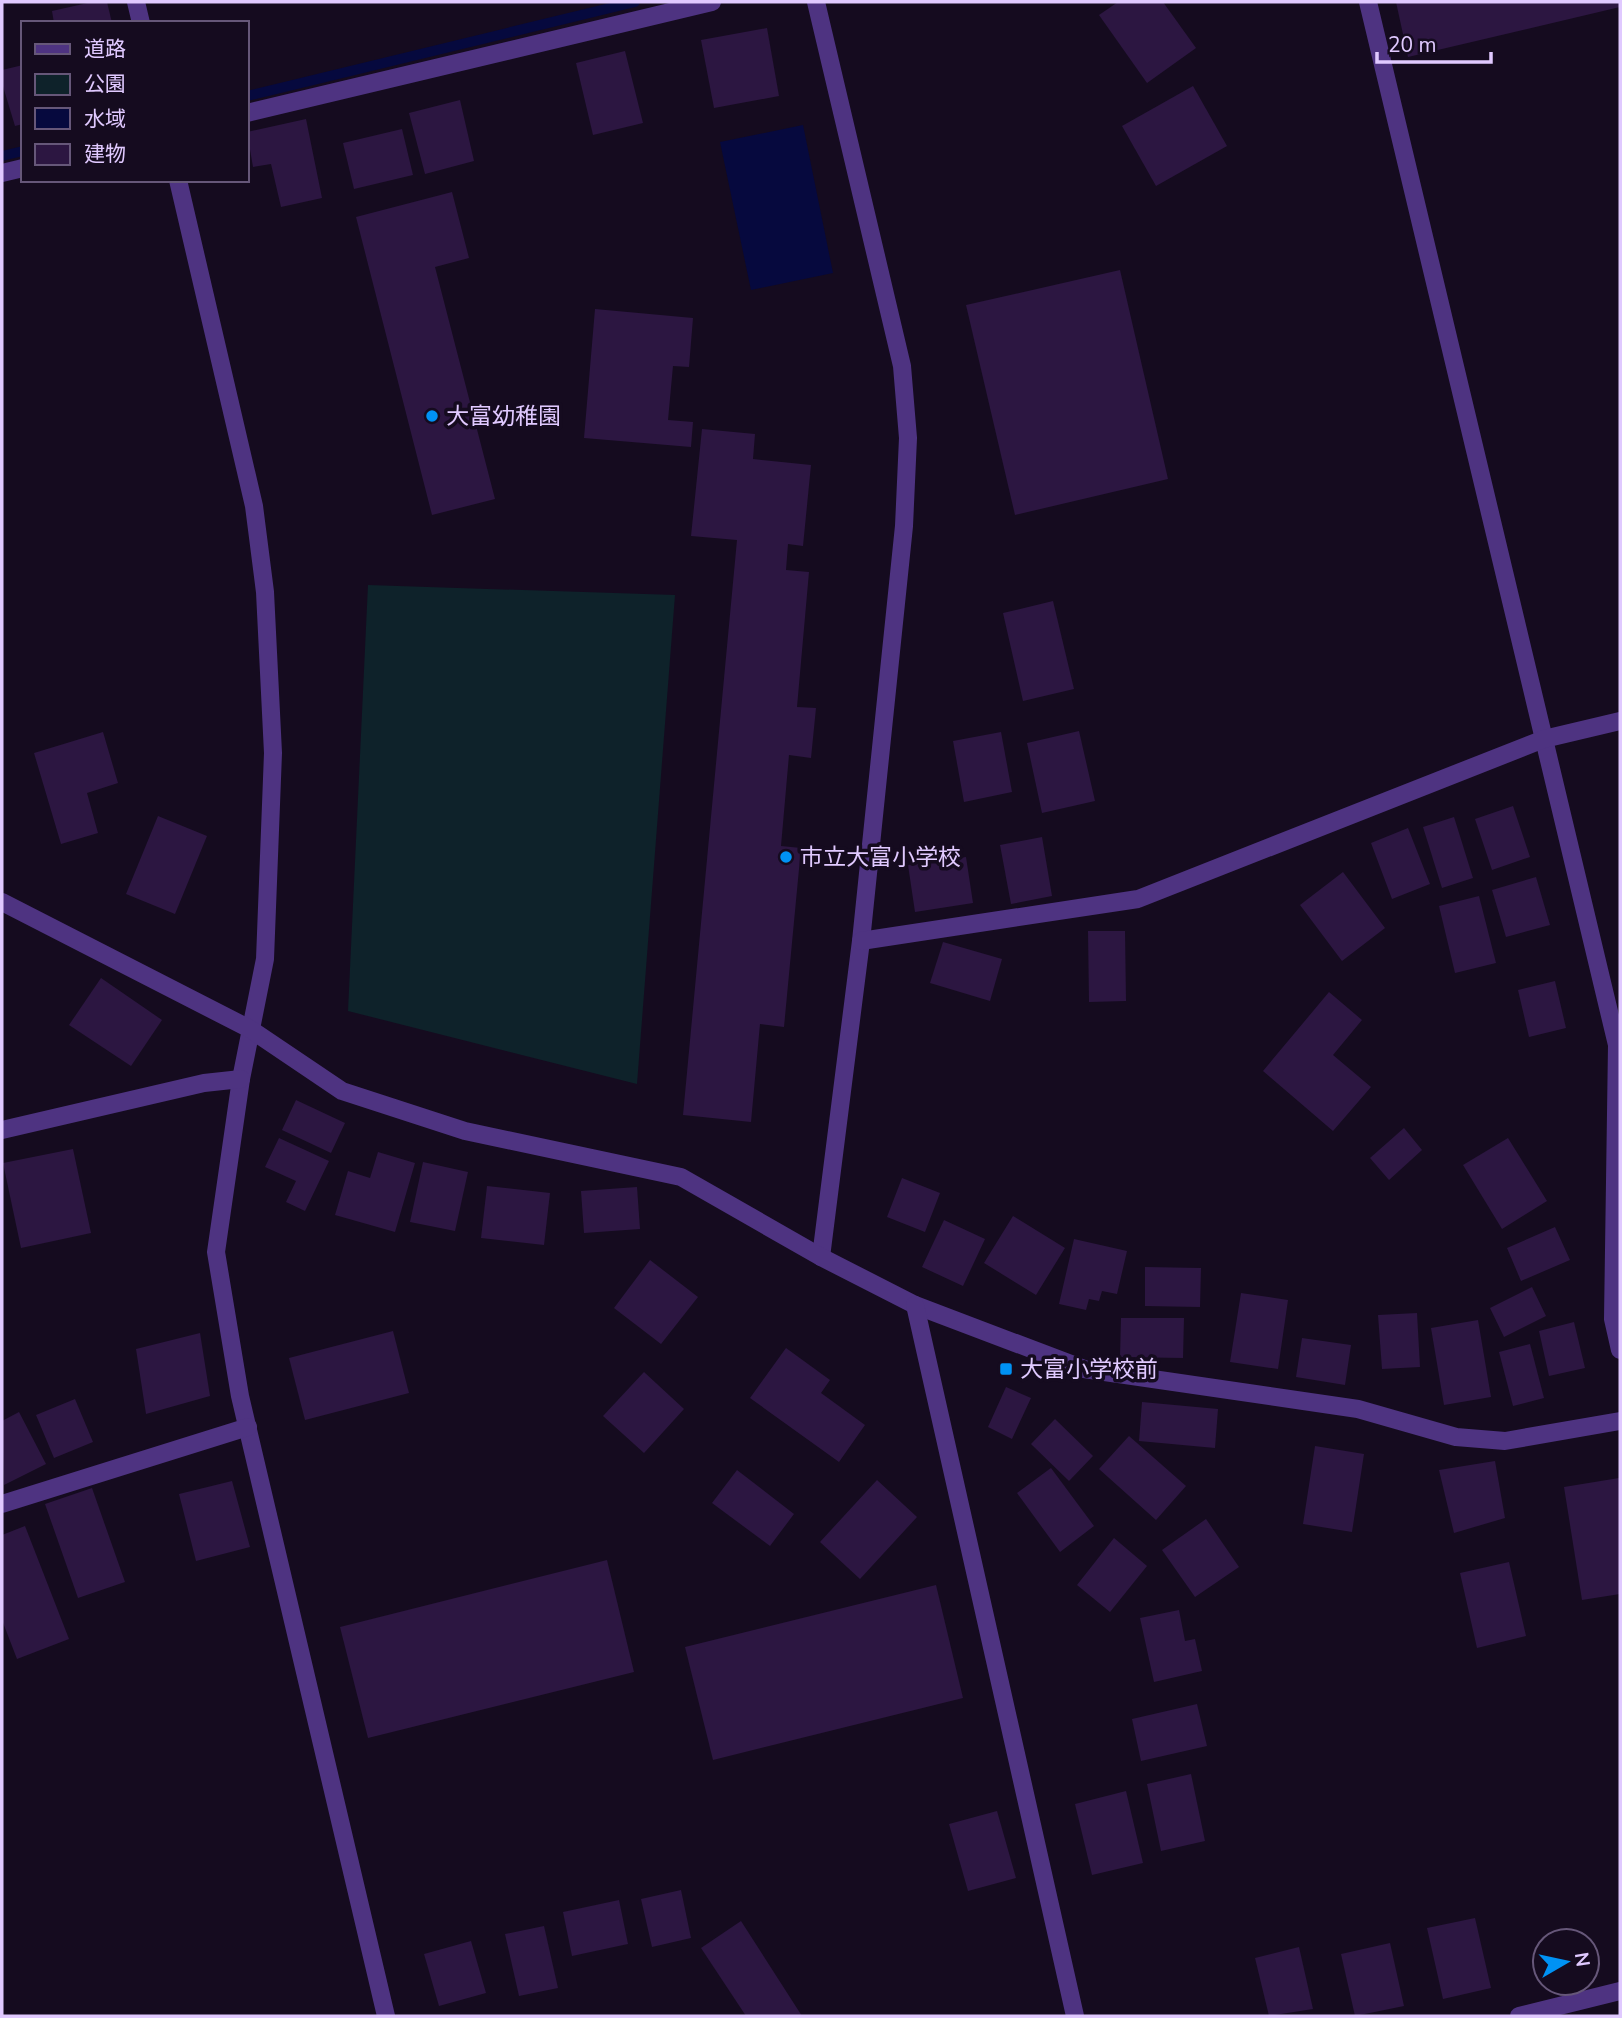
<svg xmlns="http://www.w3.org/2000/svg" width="1622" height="2018" font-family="'Nunito Sans','Noto Sans JP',sans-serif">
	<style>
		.green { fill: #0e222a }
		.water { fill: #06093e }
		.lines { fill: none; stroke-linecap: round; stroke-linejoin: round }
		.stream { stroke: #06093e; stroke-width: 10 }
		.building { fill: #2c1641 }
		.minor { stroke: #4e3381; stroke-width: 18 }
		.poi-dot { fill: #0092f4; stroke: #150b1f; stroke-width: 2.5 }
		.labels { text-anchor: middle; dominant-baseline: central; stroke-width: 7; stroke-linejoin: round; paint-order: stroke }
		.poi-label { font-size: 23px; fill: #e0c9ff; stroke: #150b1f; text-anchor: start }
	</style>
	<rect width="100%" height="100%" fill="#150b1f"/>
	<polygon class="green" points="368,585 675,595 637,1084 348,1011"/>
	<polygon class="water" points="803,125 833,273 751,290 720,142"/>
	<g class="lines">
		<g class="stream">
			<polyline points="247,96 635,2"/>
			<polyline points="2,156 23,151"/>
		</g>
	</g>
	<g class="building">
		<polygon points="92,2 107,2 112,23 54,23 52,11"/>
		<polygon points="1118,2 1163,2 1196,48 1147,83 1099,15"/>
		<polygon points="1396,2 1620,2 1620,7 1408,57"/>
		<polygon points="767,28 779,96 714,108 701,40"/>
		<polygon points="625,51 643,123 593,135 576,63"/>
		<polygon points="23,65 23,124 15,126 2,83 2,70"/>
		<polygon points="1193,86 1227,146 1156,186 1122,126"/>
		<polygon points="460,100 474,161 425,174 409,113"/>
		<polygon points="306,119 322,198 281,207 271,164 253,167 247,132"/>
		<polygon points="402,129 413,175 354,189 343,143"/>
		<polygon points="452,192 469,258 435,267 495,499 432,515 356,217"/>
		<polygon points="1120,270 1168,479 1015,515 966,305"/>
		<polygon points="595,309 693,318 689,367 673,366 668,420 693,422 691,447 584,438"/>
		<polygon points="702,429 755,434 753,459 811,465 803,546 788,544 786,570 809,572 797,707 816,708 811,758 789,755 781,846 801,848 784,1027 760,1024 751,1122 683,1115 737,540 691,536"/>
		<polygon points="1053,601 1074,689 1023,701 1003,613"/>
		<polygon points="1079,731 1095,801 1042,813 1027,743"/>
		<polygon points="103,732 118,783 87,793 98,833 61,844 34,753"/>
		<polygon points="1001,732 1012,792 964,802 953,741"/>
		<polygon points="1513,806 1530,857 1492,870 1475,819"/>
		<polygon points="158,816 207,836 175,914 126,894"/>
		<polygon points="1454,817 1473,878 1442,888 1423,827"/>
		<polygon points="1408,828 1430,884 1392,899 1371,843"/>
		<polygon points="1042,837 1052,896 1011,904 1000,845"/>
		<polygon points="966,857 973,903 915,912 908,865"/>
		<polygon points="1343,872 1385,928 1342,961 1300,905"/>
		<polygon points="1536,877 1550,925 1506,937 1492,890"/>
		<polygon points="1479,896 1496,963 1455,973 1439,906"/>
		<polygon points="1088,931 1125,931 1126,1001 1089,1002"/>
		<polygon points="943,942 1002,959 990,1001 930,983"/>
		<polygon points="101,978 162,1020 131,1066 69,1025"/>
		<polygon points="1555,981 1566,1028 1529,1037 1518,990"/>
		<polygon points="1329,992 1362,1020 1333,1055 1371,1087 1333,1131 1263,1071"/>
		<polygon points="296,1100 345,1123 331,1153 282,1130"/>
		<polygon points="1404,1128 1422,1150 1389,1180 1370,1158"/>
		<polygon points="279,1138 329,1161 305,1211 286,1202 296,1181 265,1167"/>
		<polygon points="1508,1138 1547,1201 1502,1229 1463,1165"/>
		<polygon points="73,1149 91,1233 21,1248 3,1163"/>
		<polygon points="378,1152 415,1163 395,1232 335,1215 348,1171 370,1178"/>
		<polygon points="423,1162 468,1172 455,1231 410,1222"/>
		<polygon points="902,1178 940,1193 925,1232 887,1217"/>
		<polygon points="487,1186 550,1193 544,1245 481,1238"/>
		<polygon points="637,1187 640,1229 584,1233 581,1191"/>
		<polygon points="1013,1216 1065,1248 1036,1295 984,1263"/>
		<polygon points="944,1220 985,1239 963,1286 922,1267"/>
		<polygon points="1555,1227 1570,1260 1521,1281 1507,1248"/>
		<polygon points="1074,1239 1127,1251 1117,1294 1102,1291 1099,1301 1089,1299 1086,1310 1059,1304"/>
		<polygon points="650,1260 698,1297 661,1344 614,1308"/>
		<polygon points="1145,1267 1201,1268 1200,1307 1145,1306"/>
		<polygon points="1532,1287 1546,1316 1504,1337 1490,1308"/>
		<polygon points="1241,1293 1288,1300 1278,1369 1230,1362"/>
		<polygon points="1417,1313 1420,1367 1382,1369 1378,1315"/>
		<polygon points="1121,1318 1184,1318 1183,1358 1120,1357"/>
		<polygon points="1478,1320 1491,1397 1444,1405 1431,1328"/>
		<polygon points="1574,1322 1585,1368 1549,1376 1539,1331"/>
		<polygon points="393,1331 409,1393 305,1420 289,1358"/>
		<polygon points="200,1333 210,1396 146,1414 136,1349"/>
		<polygon points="1302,1338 1351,1345 1345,1385 1296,1377"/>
		<polygon points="1530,1344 1544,1398 1513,1406 1499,1352"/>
		<polygon points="786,1348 830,1380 821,1393 865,1425 839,1462 750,1398"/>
		<polygon points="644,1372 684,1409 644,1453 603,1416"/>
		<polygon points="1006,1387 1031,1398 1012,1439 988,1427"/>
		<polygon points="75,1399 93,1442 54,1458 36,1415"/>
		<polygon points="1142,1402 1218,1409 1215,1448 1139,1441"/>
		<polygon points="19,1412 46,1464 4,1485 2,1421"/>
		<polygon points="1055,1419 1093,1456 1069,1481 1031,1444"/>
		<polygon points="1129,1436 1186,1486 1156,1520 1099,1469"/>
		<polygon points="1315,1446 1364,1454 1352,1532 1303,1524"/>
		<polygon points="1495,1461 1505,1518 1454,1533 1439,1470"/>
		<polygon points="1051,1468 1094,1526 1060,1552 1017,1493"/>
		<polygon points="737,1470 794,1514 770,1546 712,1503"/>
		<polygon points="1619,1478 1620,1594 1582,1600 1564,1487"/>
		<polygon points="877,1480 917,1517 860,1579 820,1542"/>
		<polygon points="232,1481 250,1547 196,1561 179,1494"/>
		<polygon points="92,1488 125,1582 78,1598 45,1504"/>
		<polygon points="1206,1519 1239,1567 1195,1597 1162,1550"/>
		<polygon points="25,1526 69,1639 17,1659 2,1620 2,1535"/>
		<polygon points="1114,1538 1147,1566 1110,1612 1077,1585"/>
		<polygon points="607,1560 634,1672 368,1738 340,1627"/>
		<polygon points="1509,1562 1526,1636 1477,1648 1460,1573"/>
		<polygon points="936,1585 963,1698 713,1760 685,1647"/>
		<polygon points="1179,1610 1185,1641 1195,1639 1202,1671 1154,1682 1140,1618"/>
		<polygon points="1197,1704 1207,1746 1141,1761 1132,1719"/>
		<polygon points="1191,1774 1205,1841 1161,1851 1147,1784"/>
		<polygon points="1126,1791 1143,1863 1092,1875 1075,1804"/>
		<polygon points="997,1811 1016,1878 968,1891 949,1824"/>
		<polygon points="681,1890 691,1938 652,1947 641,1899"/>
		<polygon points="619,1900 628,1944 572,1956 563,1912"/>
		<polygon points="1475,1918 1491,1988 1443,1999 1427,1928"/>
		<polygon points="741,1921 802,2016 746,2016 701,1948"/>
		<polygon points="544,1926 558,1988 519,1996 505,1934"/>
		<polygon points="471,1941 486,1993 439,2006 424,1954"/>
		<polygon points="1390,1943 1404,2006 1355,2016 1341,1954"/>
		<polygon points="1299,1947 1313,2009 1269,2016 1255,1958"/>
	</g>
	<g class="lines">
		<g class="minor">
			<polyline points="136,2 141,23"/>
			<polyline points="816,2 902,366 908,438 904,526 861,941 821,1257"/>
			<polyline points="1368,2 1617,1045 1613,1319 1620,1350"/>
			<polyline points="247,113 712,2"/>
			<polyline points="2,173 23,168"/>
			<polyline points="178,180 254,506 265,592 273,753 265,959 241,1079 216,1252 240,1396 386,2016"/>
			<polyline points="2,902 250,1029 342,1091 465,1131 681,1177 821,1257 915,1305 1084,1369 1358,1409 1456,1437 1505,1441 1620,1421"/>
			<polyline points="861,941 1138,899 1544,739 1620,721"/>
			<polyline points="2,1130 204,1083 241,1079"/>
			<polyline points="915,1305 1075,2016"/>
			<polyline points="2,1504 248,1427"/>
			<polyline points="1519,2016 1620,1991"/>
		</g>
	</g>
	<g class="poi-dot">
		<circle cx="432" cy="416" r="7"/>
		<circle cx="786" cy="857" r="7"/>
		<rect x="999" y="1362" width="14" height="14" rx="3.5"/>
	</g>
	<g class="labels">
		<g class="poi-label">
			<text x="446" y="416">大富幼稚園</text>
			<text x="800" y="857">市立大富小学校</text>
			<text x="1020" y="1369">大富小学校前</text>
		</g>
	</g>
	<rect width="1622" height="2018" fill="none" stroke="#e0c9ff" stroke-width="7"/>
	<rect x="21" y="21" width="228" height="161" fill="#150b1f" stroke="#665779" stroke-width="2"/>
	<rect x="35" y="44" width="35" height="10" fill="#4e3381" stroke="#665779" stroke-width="2"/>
	<text x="84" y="56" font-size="21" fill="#e0c9ff">道路</text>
	<rect x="35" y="74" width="35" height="21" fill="#0e222a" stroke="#665779" stroke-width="2"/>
	<text x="84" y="91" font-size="21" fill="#e0c9ff">公園</text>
	<rect x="35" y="108" width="35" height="21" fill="#06093e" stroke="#665779" stroke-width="2"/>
	<text x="84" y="126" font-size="21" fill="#e0c9ff">水域</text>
	<rect x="35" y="144" width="35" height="21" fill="#2c1641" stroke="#665779" stroke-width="2"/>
	<text x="84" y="161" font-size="21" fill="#e0c9ff">建物</text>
	<g transform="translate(1566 1962) rotate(81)"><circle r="33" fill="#150b1f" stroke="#665779" stroke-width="2"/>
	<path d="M0-5L12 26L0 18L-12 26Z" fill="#0092f4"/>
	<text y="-10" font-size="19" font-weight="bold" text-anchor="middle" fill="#e0c9ff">N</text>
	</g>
	<path d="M1377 52v10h114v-10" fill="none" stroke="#e0c9ff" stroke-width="3.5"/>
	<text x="1388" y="52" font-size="21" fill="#e0c9ff" stroke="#150b1f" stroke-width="5" paint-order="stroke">20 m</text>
</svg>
